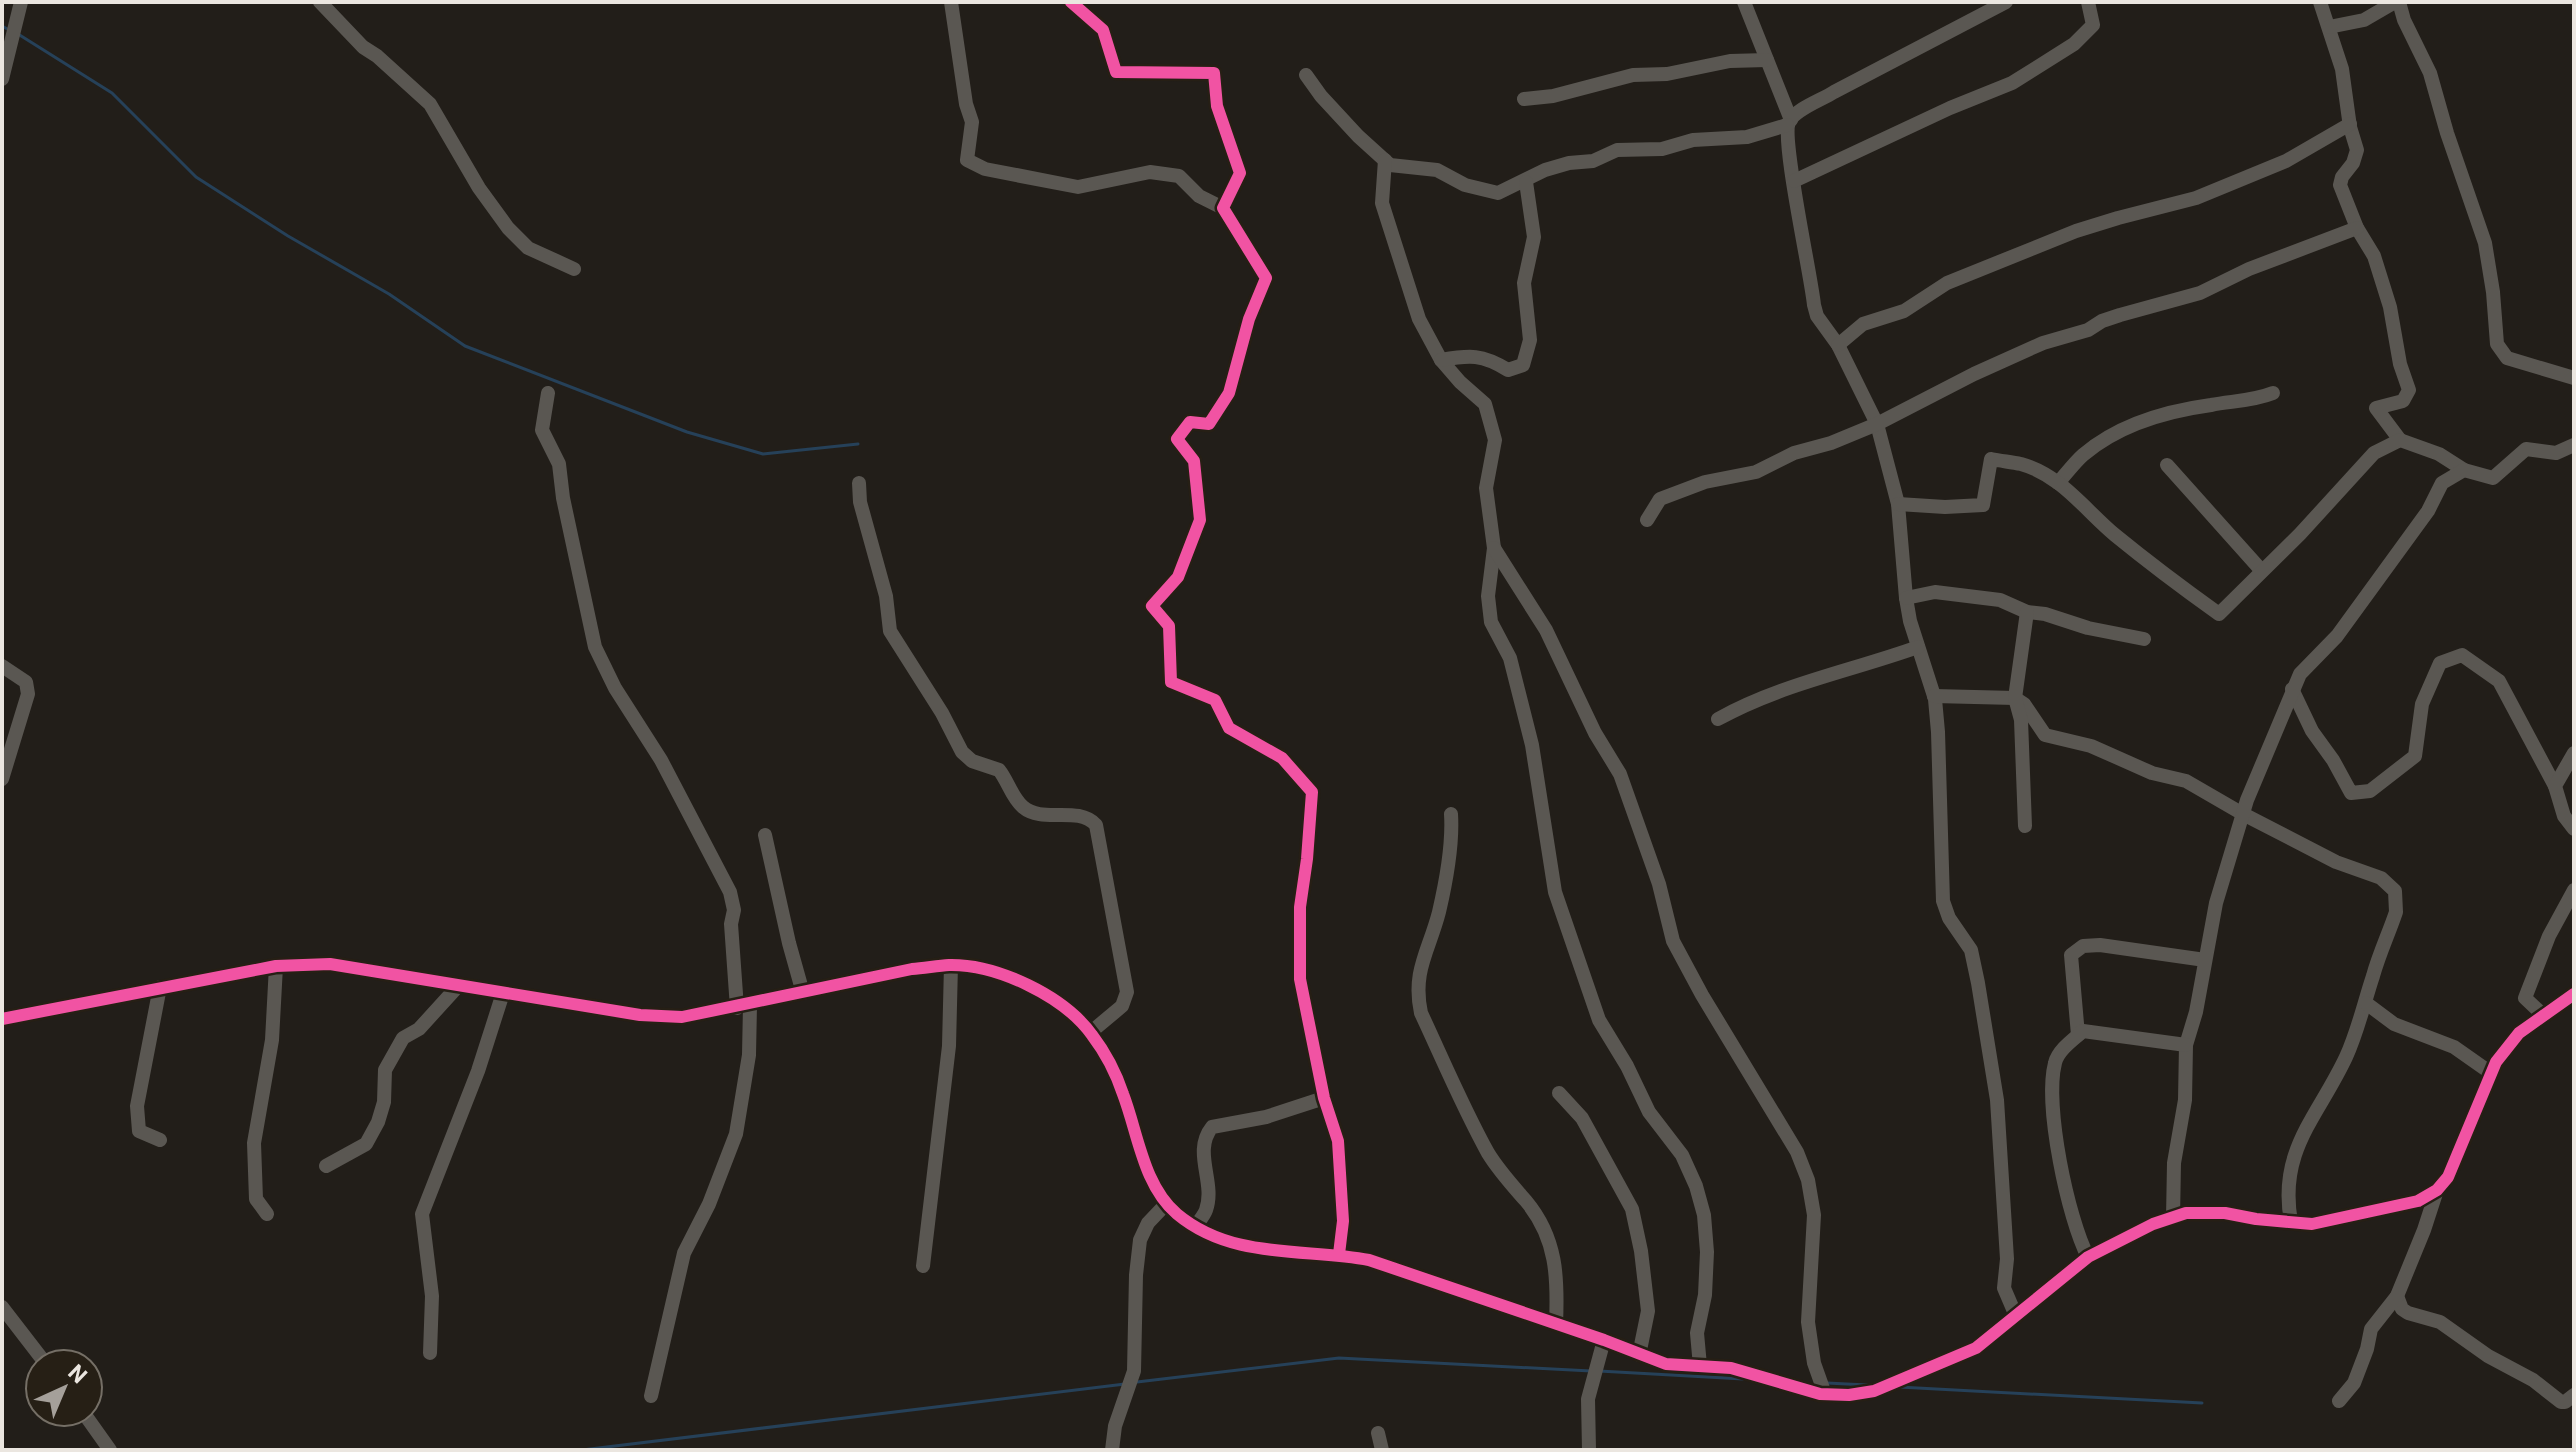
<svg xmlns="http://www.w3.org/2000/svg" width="2576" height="1452" font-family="Roboto,sans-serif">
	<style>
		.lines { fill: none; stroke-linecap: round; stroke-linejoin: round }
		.stream { stroke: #264159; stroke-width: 3 }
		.minor { stroke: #5a5752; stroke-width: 14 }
		.cycleway-casing { stroke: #261f15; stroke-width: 17 }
		.cycleway { stroke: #f153a3; stroke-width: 12 }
	</style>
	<rect width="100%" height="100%" fill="#221e19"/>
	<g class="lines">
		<g class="stream">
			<polyline points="2,26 11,31"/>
			<polyline points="18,34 112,93 196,177 288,236 389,294 465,346 687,432 763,454 858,444"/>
			<polyline points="1599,1371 1743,1379"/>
			<polyline points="1137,1382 1339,1358 1591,1371"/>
			<polyline points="1827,1383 1867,1385"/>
			<polyline points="1899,1387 2202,1403"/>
			<polyline points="582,1450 1125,1384"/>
		</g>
		<g class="minor">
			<polyline points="320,2 363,47 377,56 430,104 479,188 508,228 528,248 574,269"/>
			<polyline points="951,2 966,104 972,122 967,160 985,169 1078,187 1150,172 1179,176 1199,196 1223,208"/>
			<polyline points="1071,2 1103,30 1116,72 1214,73 1217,106 1240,173 1223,208 1266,278 1249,319 1229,393 1209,424 1190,422 1177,439 1194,461 1200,520 1178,577 1152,606 1169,626 1171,682 1215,700 1229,728 1282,758 1312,792 1307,859 1300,907 1300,979 1324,1098 1338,1141 1343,1221 1339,1254"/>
			<polyline points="1744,2 1791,120"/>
			<path d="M2006,2L1834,92C1822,100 1795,109 1789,122C1781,140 1811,274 1814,305L1817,316L1838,345L1877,424L1898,504L1906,598L1910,621L1935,699L1938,732L1943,901L1949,918L1971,950L1978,983L1997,1100L2007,1259L2004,1288L2016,1316"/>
			<polyline points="2320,2 2342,69 2350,127 2357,150 2353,163 2342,177 2340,185 2357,228 2374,256 2390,307 2400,364 2409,390 2403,401 2376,408 2400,440"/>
			<polyline points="2399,2 2404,20 2430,73 2447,133 2485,243 2493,292 2497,344 2507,358 2574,378"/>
			<polyline points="2329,27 2364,20 2395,2"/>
			<polyline points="1306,75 1321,96 1358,136 1390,165 1437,170 1465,185 1498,193 1545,170 1569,163 1593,161 1617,150 1662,149 1693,140 1747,137 1787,125"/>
			<polyline points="2,79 21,2"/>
			<polyline points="1524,99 1553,96 1633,75 1667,74 1730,61 1767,60"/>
			<polyline points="1385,160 1382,203 1419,319 1441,360 1460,382 1485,404 1495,440 1486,488 1494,548 1488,596 1491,622 1510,658 1532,745 1555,892 1599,1020 1627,1066 1649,1112 1682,1155 1696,1186 1704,1215 1707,1252 1705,1295 1697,1333 1700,1366"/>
			<polyline points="1794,181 1950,108 2012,83 2074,44 2093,25 2088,2"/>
			<polyline points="1838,345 1863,324 1904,311 1947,283 2076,231 2118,218 2196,198 2286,161 2350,124"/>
			<path d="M1441,360C1470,355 1482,354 1508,370L1523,365L1530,340L1524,283L1534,237L1526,182"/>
			<polyline points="548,393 542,430 559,464 563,498 595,647 615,688 661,760 730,892 734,910 731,924 737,1008"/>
			<polyline points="2167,465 2261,570"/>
			<path d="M859,483L860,502L886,596L890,631L942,713L962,752L972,761L999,770C1008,781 1012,798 1023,807C1043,824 1077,805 1096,825L1127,992L1122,1006L1091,1032"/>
			<path d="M2058,483C2066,474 2074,463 2083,455C2118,425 2167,411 2211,405C2232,401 2253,401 2273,393"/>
			<path d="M1898,504L1945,507L1983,505L1991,459C2001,461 2011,462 2021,464C2061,475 2085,510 2115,535C2148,562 2184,589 2219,614L2300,534L2374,453L2400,440L2439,454L2464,470"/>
			<polyline points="1647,520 1660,499 1705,482 1756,472 1794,453 1831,443 1877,424 1974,374 2043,343 2088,330 2102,321 2120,315 2200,293 2249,269 2357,228"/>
			<polyline points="1494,548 1546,630 1595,733 1620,774 1659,884 1673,941 1702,995 1797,1152 1808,1180 1814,1215 1808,1322 1814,1363 1825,1394"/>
			<polyline points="1906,598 1935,592 2000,600 2027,612 2045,614 2088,628 2144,639"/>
			<polyline points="2,666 26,682 28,694 2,779"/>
			<polyline points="2292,689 2312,731 2333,760 2351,793 2370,791 2415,756 2422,704 2440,663 2462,655 2499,681 2555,786"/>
			<path d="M1934,696L2015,698L2024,704L2045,735L2091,746L2152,773L2186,781L2243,814L2336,862L2381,878L2395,891L2396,912C2389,933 2379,954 2373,976C2364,1003 2358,1031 2346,1057C2318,1117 2278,1150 2291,1222"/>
			<path d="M1718,719C1781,684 1851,671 1918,647"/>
			<polyline points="2574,753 2555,786 2564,816 2574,829"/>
			<path d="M1451,814C1453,845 1446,882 1439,912C1429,951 1412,971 1421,1013C1443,1060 1463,1108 1488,1153C1499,1171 1512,1185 1526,1201C1557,1238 1558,1278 1556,1324"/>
			<polyline points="2025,826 2021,720 2015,698 2027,612"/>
			<polyline points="765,835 789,943 803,993"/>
			<polyline points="160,987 137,1106 139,1131 160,1140"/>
			<polyline points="2366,1003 2394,1024 2454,1047 2491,1073"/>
			<polyline points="2542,1014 2525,998 2549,936 2574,890"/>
			<path d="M2,1019L276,966L330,964L640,1015L682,1017L912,969C924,968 937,966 949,965C997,964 1064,996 1092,1035C1105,1052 1116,1073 1123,1094C1138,1133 1143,1185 1177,1214C1232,1260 1304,1248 1369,1260L1604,1340L1666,1364L1731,1368L1820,1394L1849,1395L1874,1391L1976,1348L2088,1257L2153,1224L2186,1213H2225L2256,1219L2312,1224L2418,1201L2437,1190L2448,1177L2496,1062L2519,1033L2574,994"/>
			<polyline points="2078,1035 2071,955 2083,946 2100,945 2205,960"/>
			<polyline points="1559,1093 1582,1118 1632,1209 1641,1251 1648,1311 1639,1355"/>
			<polyline points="326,1166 366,1144 378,1122 384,1102 385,1070 403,1038 419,1029 459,985"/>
			<polyline points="267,1214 256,1199 254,1143 272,1040 276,966"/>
			<polyline points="2173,1218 2174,1163 2185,1100 2186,1045 2196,1012 2216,903 2247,800 2300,674 2337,636 2428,511 2442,483 2464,470 2493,478 2526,449 2556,453 2574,445"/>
			<path d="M1195,1227C1198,1222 1204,1216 1206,1210C1216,1182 1192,1152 1212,1127L1266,1117L1324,1098"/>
			<path d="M2088,1257C2068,1219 2044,1105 2055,1063C2058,1050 2074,1039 2083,1031L2186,1045"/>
			<polyline points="923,1266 949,1046 951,965"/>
			<polyline points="2397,1296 2402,1309 2408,1313 2440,1322 2488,1356 2533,1380 2561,1402 2565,1402 2574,1395"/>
			<polyline points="2,1307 46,1364"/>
			<polyline points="430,1353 432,1296 422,1214 478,1071 503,993"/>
			<polyline points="651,1396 684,1253 709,1204 736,1134 749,1055 750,1005"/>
			<polyline points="2339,1401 2354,1383 2367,1349 2371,1329 2397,1296 2424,1230 2437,1190"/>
			<polyline points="83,1412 110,1450"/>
			<polyline points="1378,1433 1382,1450"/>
			<polyline points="1112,1450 1115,1426 1134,1371 1136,1275 1140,1240 1148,1223 1167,1203"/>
			<polyline points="1589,1450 1588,1399 1604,1340"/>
		</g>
		<defs>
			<g id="cycleway">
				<polyline points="1071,2 1103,30 1116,72 1214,73 1217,106 1240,173 1223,208 1266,278 1249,319 1229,393 1209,424 1190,422 1177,439 1194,461 1200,520 1178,577 1152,606 1169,626 1171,682 1215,700 1229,728 1282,758 1312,792 1307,859 1300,907 1300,979 1324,1098 1338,1141 1343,1221 1339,1254"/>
				<path d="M2,1019L276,966L330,964L640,1015L682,1017L912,969C924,968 937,966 949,965C997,964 1064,996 1092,1035C1105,1052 1116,1073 1123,1094C1138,1133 1143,1185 1177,1214C1232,1260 1304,1248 1369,1260L1604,1340L1666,1364L1731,1368L1820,1394L1849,1395L1874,1391L1976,1348L2088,1257L2153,1224L2186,1213H2225L2256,1219L2312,1224L2418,1201L2437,1190L2448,1177L2496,1062L2519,1033L2574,994"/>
			</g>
		</defs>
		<use href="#cycleway" class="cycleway-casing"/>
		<use href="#cycleway" class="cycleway"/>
	</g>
	<rect width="2576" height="1452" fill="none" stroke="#ebe6e0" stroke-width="8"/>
	<g transform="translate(64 1388) rotate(44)"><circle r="38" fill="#261f15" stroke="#756f66" stroke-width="2"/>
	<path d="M0-6L14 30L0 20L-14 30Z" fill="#a5a09a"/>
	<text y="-12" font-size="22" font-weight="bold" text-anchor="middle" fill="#ebe6e0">N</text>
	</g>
</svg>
